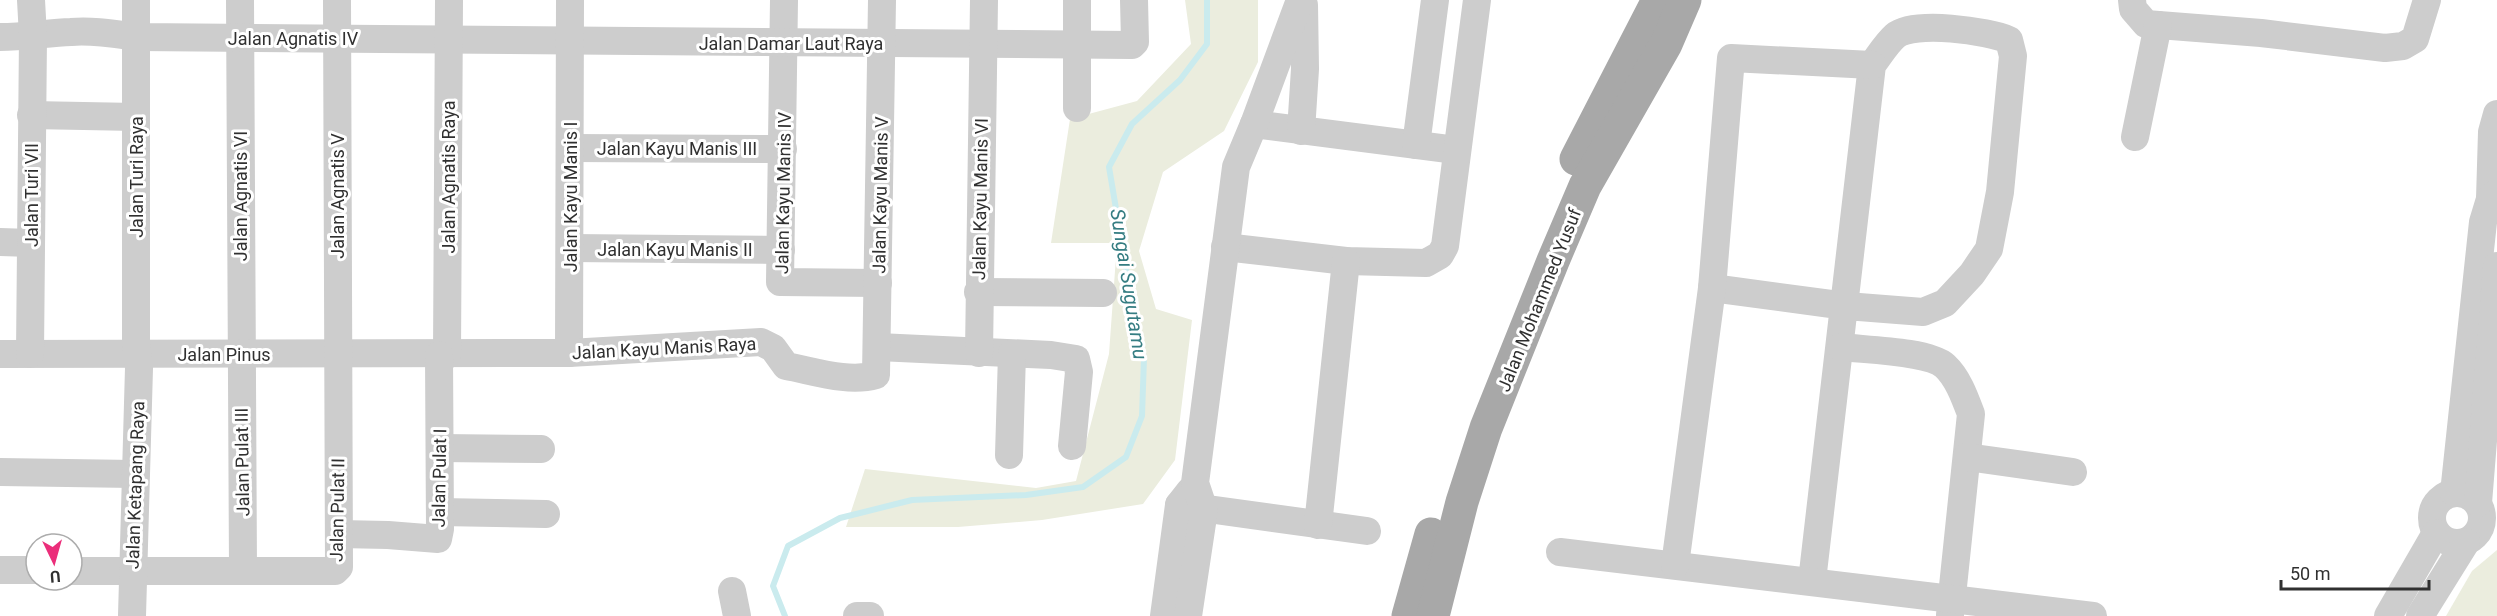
<svg xmlns="http://www.w3.org/2000/svg" width="2497" height="616" font-family="Roboto,sans-serif">
	<style>
		.green { fill: #ebedde }
		.lines { fill: none; stroke-linecap: round; stroke-linejoin: round }
		.stream { stroke: #caebee; stroke-width: 6 }
		.minor { stroke: #cdcdcd; stroke-width: 28 }
		.major { stroke: #a8a8a8; stroke-width: 33 }
		.labels { text-anchor: middle; dominant-baseline: central; stroke-width: 6; stroke-linejoin: round; paint-order: stroke }
		.street-label { font-size: 18px; fill: #303030; stroke: #fff }
		.water-label { font-size: 20px; font-style: italic; fill: #357d82; stroke: #fff }
	</style>
	<rect width="100%" height="100%" fill="#fff"/>
	<g class="green">
		<polygon points="1185,0 1258,0 1258,62 1224,131 1163,172 1139,251 1156,309 1192,320 1175,460 1143,504 1042,520 958,527 846,527 865,469 1036,488 1076,481 1109,354 1117,243 1051,243 1070,119 1137,101 1191,44"/>
		<polygon points="2497,550 2497,616 2446,616 2472,571"/>
	</g>
	<g class="lines">
		<polyline class="stream" points="785,616 773,586 788,546 840,518 912,500 1026,495 1083,487 1126,457 1142,416 1144,358 1129,286 1109,167 1132,124 1180,80 1207,44 1207,0"/>
		<g class="minor">
			<polyline points="240,0 243,570"/>
			<polyline points="784,0 780,282 878,283"/>
			<polyline points="2132,0 2133,9 2146,24 2261,33 2385,48 2403,46 2415,39 2427,0"/>
			<path d="M0,37C24,37 47,33 71,32C93,30 115,34 137,37L1132,45L1135,42L1134,0"/>
			<polyline points="1077,108 1077,0"/>
			<polyline points="31,115 136,117"/>
			<polyline points="1254,124 1456,150"/>
			<polyline points="1301,131 1305,69 1304,5"/>
			<polyline points="2135,137 2158,25"/>
			<polyline points="1416,145 1435,0"/>
			<polyline points="571,148 783,149"/>
			<polyline points="2490,199 2492,132 2497,114"/>
			<polyline points="0,242 31,243"/>
			<polyline points="1225,247 1346,261 1426,263 1440,255 1445,246 1477,0"/>
			<polyline points="570,248 781,250"/>
			<path d="M1712,288L1846,306L1923,312L1945,303L1972,274L1989,249L2000,192L2013,56L2009,40C1988,31 1914,20 1895,36C1886,44 1879,56 1872,65C1853,237 1833,409 1812,581"/>
			<polyline points="978,292 1103,293"/>
			<polyline points="878,347 1051,355 1076,359 1079,372 1072,446"/>
			<path d="M1841,347C1865,350 1928,351 1945,366C1958,378 1965,398 1971,414L1950,615"/>
			<polyline points="569,353 570,0"/>
			<polyline points="979,353 984,0"/>
			<path d="M0,354L569,353L761,342L773,348L786,366C814,371 848,383 876,375L882,0"/>
			<polyline points="30,354 33,36 31,0"/>
			<polyline points="447,355 449,0"/>
			<polyline points="440,448 541,449"/>
			<polyline points="1009,455 1012,354"/>
			<polyline points="1967,457 2073,472"/>
			<polyline points="0,472 134,474"/>
			<circle cx="2457" cy="518" r="25"/>
			<polyline points="2454,493 2483,222 2490,199 2497,193"/>
			<polyline points="2478,503 2497,266"/>
			<polyline points="1179,505 1367,531"/>
			<polyline points="440,512 546,514"/>
			<polyline points="1318,525 1346,261"/>
			<polyline points="339,534 388,535 438,539 440,529 439,355"/>
			<polyline points="1560,552 2093,616"/>
			<polyline points="1675,565 1712,288 1731,58 1872,65"/>
			<polyline points="0,570 36,570"/>
			<polyline points="72,571 335,571 339,567 337,0"/>
			<polyline points="732,591 737,616"/>
			<polyline points="132,616 139,368 136,345 136,0"/>
			<polyline points="857,616 870,616"/>
			<polyline points="1164,616 1179,505 1190,491"/>
			<polyline points="1188,616 1204,510 1195,483 1236,167 1254,124 1300,0"/>
			<polyline points="2388,616 2436,533"/>
			<polyline points="2420,616 2466,542"/>
		</g>
		<g class="major">
			<polyline points="1576,159 1658,0"/>
			<polyline points="1408,616 1431,534"/>
			<polyline points="1433,616 1462,502 1486,428 1553,261 1585,186 1666,44 1685,0"/>
		</g>
	</g>
	<g class="labels">
		<g class="street-label">
			<text x="293" y="38">Jalan Agnatis IV</text>
			<text x="791" y="43">Jalan Damar Laut Raya</text>
			<text x="677" y="148">Jalan Kayu Manis III</text>
			<text transform="translate(136 177) rotate(-90)">Jalan Turi Raya</text>
			<text transform="translate(448 177) rotate(-90)">Jalan Agnatis Raya</text>
			<text transform="translate(783 193) rotate(-89)">Jalan Kayu Manis IV</text>
			<text transform="translate(31 195) rotate(-90)">Jalan Turi VII</text>
			<text transform="translate(880 195) rotate(-89)">Jalan Kayu Manis V</text>
			<text transform="translate(240 196) rotate(-90)">Jalan Agnatis VI</text>
			<text transform="translate(337 196) rotate(-90)">Jalan Agnatis V</text>
			<text transform="translate(570 197) rotate(-90)">Jalan Kayu Manis I</text>
			<text transform="translate(980 199) rotate(-89)">Jalan Kayu Manis VI</text>
			<text x="675" y="249">Jalan Kayu Manis II</text>
			<text transform="translate(1539 300) rotate(-68)">Jalan Mohammed Yusuf</text>
			<text transform="translate(664 348) rotate(-3)">Jalan Kayu Manis Raya</text>
			<text x="224" y="354">Jalan Pinus</text>
			<text transform="translate(242 462) rotate(-91)">Jalan Pulat III</text>
			<text transform="translate(439 478) rotate(-89)">Jalan Pulat I</text>
			<text transform="translate(135 485) rotate(-88)">Jalan Ketapang Raya</text>
			<text transform="translate(337 510) rotate(-89)">Jalan Pulat II</text>
		</g>
		<g class="water-label">
			<text transform="translate(1129 284) rotate(81)">Sungai Sugutamu</text>
		</g>
	</g>
	<g transform="translate(54 562) rotate(175)"><circle r="28" fill="#ffffff" stroke="#acacac" stroke-width="1.5"/>
	<path d="M0-4.5L10 22L0 15L-10 22Z" fill="#eb2e7a"/>
	<text y="-9" font-size="16" font-weight="bold" text-anchor="middle" fill="#303030">U</text>
	</g>
	<path d="M2281 580v9h148v-9" fill="none" stroke="#303030" stroke-width="3"/>
	<text x="2290" y="580" font-size="18" fill="#303030" stroke="#ffffff" stroke-width="4.5" paint-order="stroke">50 m</text>
</svg>
